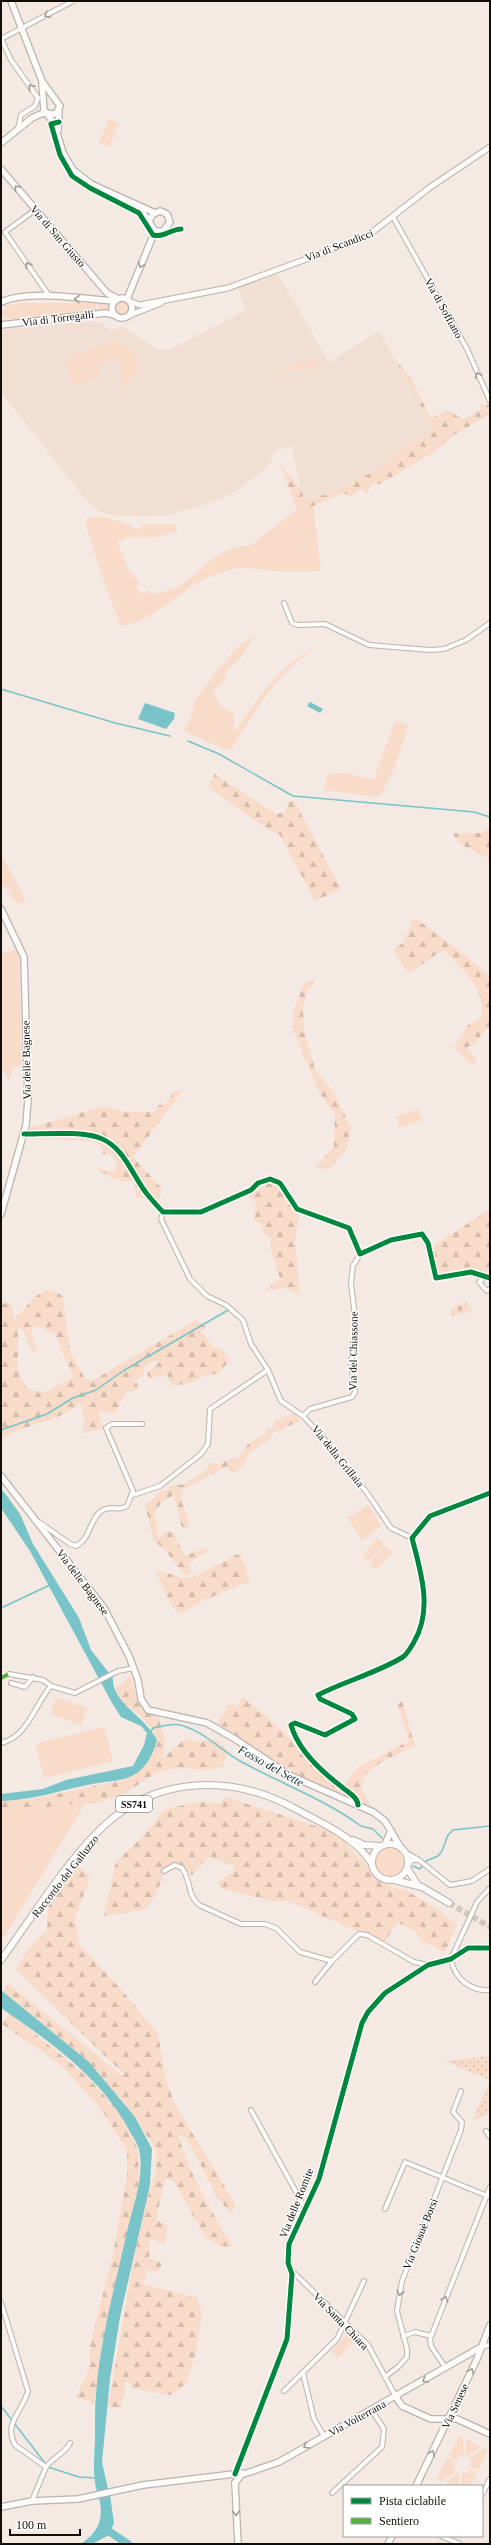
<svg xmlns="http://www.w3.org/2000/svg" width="491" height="2545" font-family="'Times New Roman',serif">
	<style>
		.built { fill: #f1dfd3 }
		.grass { fill: #f8dbc9 }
		.forest { fill: url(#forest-firs); fill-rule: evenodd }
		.cemetery { fill: url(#cemetery-stones) }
		.park { fill: url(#park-dots) }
		.water { fill: #78c4c8 }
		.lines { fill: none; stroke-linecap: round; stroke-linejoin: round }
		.stream { stroke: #78c4c8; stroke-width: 1.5 }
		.river { stroke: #78c4c8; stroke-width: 8 }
		.primary-tunnel { stroke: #d2c8c2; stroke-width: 6; stroke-dasharray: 6 3; stroke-linecap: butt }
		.minor-casing { stroke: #bab3ae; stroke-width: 6 }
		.tertiary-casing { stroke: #bab3ae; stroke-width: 7 }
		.secondary-casing { stroke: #bab3ae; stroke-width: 8 }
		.primary-casing { stroke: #bab3ae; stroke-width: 8 }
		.minor { stroke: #fdfcfb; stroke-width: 4 }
		.tertiary { stroke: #fdfcfb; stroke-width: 5 }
		.secondary { stroke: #fdfcfb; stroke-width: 5.5 }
		.primary { stroke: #fdfcfb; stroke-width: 6 }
		.quiet { stroke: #55b044; stroke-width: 4; stroke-dasharray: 8 4; stroke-linecap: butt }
		.cycleway-casing { stroke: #fff; stroke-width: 8 }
		.cycleway { stroke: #00873e; stroke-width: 5 }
		.oneway { stroke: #9f9c9a }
		.labels { text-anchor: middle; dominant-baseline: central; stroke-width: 3; stroke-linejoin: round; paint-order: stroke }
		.shield { fill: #fff; stroke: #5a5653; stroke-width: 1 }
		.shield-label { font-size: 10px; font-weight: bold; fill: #130d09 }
		.street-label { font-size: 11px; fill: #130d09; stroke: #fff }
		.water-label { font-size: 12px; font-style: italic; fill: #152e30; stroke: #fff }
	</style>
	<defs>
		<pattern id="forest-firs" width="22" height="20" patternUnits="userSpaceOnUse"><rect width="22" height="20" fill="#f8dbc9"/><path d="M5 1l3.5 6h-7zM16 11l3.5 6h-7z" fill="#d4bbab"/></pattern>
		<pattern id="cemetery-stones" width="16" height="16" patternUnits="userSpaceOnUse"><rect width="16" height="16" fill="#f8dbc9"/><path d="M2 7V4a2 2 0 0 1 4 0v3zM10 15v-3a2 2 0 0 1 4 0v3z" fill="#d4bbab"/></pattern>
		<pattern id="park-dots" width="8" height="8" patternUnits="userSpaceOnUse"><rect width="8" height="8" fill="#f8dbc9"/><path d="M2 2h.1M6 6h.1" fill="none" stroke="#d4bbab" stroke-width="1.8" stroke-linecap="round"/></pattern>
	</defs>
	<rect width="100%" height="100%" fill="#f4e9e3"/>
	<polygon class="built" points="277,273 329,362 379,331 435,431 406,446 380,468 329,494 303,500 292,447 276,450 269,465 255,477 233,493 202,506 166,515 148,517 111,515 100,512 82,495 1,392 1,330 94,321 102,323 111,331 121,326 157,349 169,350 246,310 238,287"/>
	<g class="grass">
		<polygon points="109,119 119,124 109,147 99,143"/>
		<circle cx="122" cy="308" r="7"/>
		<polygon points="19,303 96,303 96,311 14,320 3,317 2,312 5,306"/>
		<polygon points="98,303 108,304 108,310 98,311"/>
		<polygon points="116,341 135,353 137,372 131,379 133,381 128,382 129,388 125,389 118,358 98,363 101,375 95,376 96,379 72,385 66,359 68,356"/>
		<polygon points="315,359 319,367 306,370 282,370 282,368"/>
		<path d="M313,506L321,571C305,571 290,572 275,571C251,568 238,565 214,575C180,588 160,619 121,626L106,588L87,529L86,519C101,512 125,523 139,530L144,524H175L177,531L157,537H127L117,542L129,570L139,582L137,587L141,594L147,590L152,594C163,592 175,590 184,583C205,568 221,544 250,546L297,509Z"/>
		<path d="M255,635L240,659L228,669L223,682L213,692L221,706L235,715L233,731L236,730C259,697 280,664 318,646C278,671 255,711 230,751L187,733L184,729L191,717L195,701L220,666L224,664L235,649Z"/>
		<path d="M395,721L408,725L395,767L380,797L324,790L327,776C347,768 357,779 374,779Z"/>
		<polygon points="1,854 26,900 18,904 6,891 13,892 10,888 1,885"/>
		<polygon points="15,950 19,952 22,1067 14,1066 9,1080 1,1066 1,954"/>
		<polygon points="418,1109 422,1120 399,1128 396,1117"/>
		<polygon points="368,1504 381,1526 362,1541 348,1518"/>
		<polygon points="378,1538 384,1545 368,1561 362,1555"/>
		<polygon points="385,1546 393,1553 376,1570 369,1563"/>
		<polygon points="56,1697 87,1708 81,1725 51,1714"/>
		<polygon points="104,1727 113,1761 44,1778 35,1744"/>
		<polygon points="73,1804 84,1805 1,1942 1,1813"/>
		<circle cx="390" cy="1862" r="15"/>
		<polygon points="348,2334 354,2341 338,2358 331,2351"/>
		<polygon points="459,2436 463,2438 464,2457 459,2455 457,2460 449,2456"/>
		<polygon points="466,2439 481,2447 466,2456"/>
		<polygon points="484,2448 488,2450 478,2470 470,2466 472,2461 468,2459"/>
		<polygon points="447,2458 455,2462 453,2467 457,2470 442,2481 437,2478"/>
		<polygon points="469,2469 477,2473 470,2486 462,2486 462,2472 466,2474"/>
		<polygon points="459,2473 459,2486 445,2482"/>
	</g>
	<g class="forest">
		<polygon points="395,359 411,378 431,419 446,410 463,419 481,410 479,404 490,405 490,414 454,435 434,452 380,484 372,484 367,493 359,490 351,496 343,493 313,506 297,509 279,462 301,489 304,500 329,494 380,468 406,446 434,431"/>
		<polygon points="215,774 276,814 285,812 289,801 295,802 341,889 315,901 280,835 267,829 208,787"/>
		<path d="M490,828V861C479,848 460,852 453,833H481Z"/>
		<path d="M413,919L418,920L471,960L490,977V1028H487L476,1042L467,1048L476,1059L475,1065L468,1062L454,1047L469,1024L481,1019C488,989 462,969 443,950L411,972L407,971L393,950L404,942Z"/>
		<polygon points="316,978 307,991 303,1008 304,1030 315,1069 334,1093 351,1128 346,1150 328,1170 316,1167 334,1146 335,1114 319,1092 293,1029 293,1012 304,984"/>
		<path d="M184,1089L133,1157L162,1189L159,1200L136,1197V1187L133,1180C119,1185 107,1175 95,1168L114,1172L118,1165L111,1154H103L102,1147L93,1141L28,1138L29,1128L104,1106L124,1112H154L159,1105L166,1104L173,1092Z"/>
		<polygon points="269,1183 278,1186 299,1216 295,1240 300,1295 285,1288 265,1291 280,1278 271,1251 271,1238 264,1233 262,1225 253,1220 256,1206 254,1199 248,1196"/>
		<polygon points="490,1209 490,1276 472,1269 438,1275 433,1246"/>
		<path d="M46,1289L58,1293L63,1297L70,1351L85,1379L92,1381L196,1320L206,1327L201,1331L214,1348C223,1349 225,1352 229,1361L218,1374L206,1375L191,1383L172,1386L166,1374L150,1379L147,1373L160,1361L151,1362L144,1368L143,1376L137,1380L130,1379L137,1383L138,1387L136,1391H126L115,1414L100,1411L98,1415L104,1429L82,1433L85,1419L80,1402C59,1424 24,1423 1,1439V1304L7,1303L11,1305L14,1320L36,1296L45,1292ZM32,1327H39L55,1334L73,1377L45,1392L34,1391L25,1386L18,1370V1329H23L31,1350L36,1352C36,1343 31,1337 32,1327Z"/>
		<path d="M295,1413L300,1421L273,1433L270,1439L249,1453L242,1467L236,1472H231L227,1466L182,1490C178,1501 188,1513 189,1524L186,1528H182L174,1495L163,1501L154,1512L158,1538L168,1531L173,1533L185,1556L206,1547L209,1550L189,1564L191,1574L186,1575C173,1565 169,1549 154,1542L145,1504L154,1499L160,1491H166L170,1486L186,1484L207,1469L209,1462L220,1465L224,1461L239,1457L248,1444L265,1434L267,1428L272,1429L275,1421Z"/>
		<polygon points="240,1553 250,1581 204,1600 185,1612 178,1613 171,1605 155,1570 184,1578 193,1577"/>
		<path d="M131,1676L138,1703L144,1712L159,1718L165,1742L163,1758L186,1738L197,1742L216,1739L228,1751L222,1767C204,1773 188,1766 170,1769C153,1772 141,1783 127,1792C113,1800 89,1805 73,1804L1,1813V1801L27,1800L123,1780L137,1773L157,1740L151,1728L139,1714L126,1706L115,1689Z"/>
		<path d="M243,1697L286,1734L312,1764L339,1788L344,1785L359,1767L409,1741L397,1704L402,1701L415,1746C393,1757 342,1773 370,1803L367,1805L360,1800C320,1800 252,1745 217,1723L230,1703L237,1707Z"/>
		<path d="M226,1797L340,1834L350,1849L362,1860L376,1878L397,1889H403L428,1903L457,1924L445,1952L423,1942L415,1931L397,1922L384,1943L286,1900L276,1902L220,1888L218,1882L233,1872L234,1866L208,1857L192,1875L175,1863C158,1874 159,1901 144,1909C137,1912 113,1914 104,1916L116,1862L143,1836L165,1809L198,1802L220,1803Z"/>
		<path d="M77,1865L90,1877L75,1918L79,1944L126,1995L158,2034L165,2075L174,2103L236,2205L231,2213L218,2199L186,2137L178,2135C190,2176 211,2211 233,2247L221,2246L206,2238L174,2182L165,2178L156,2220L168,2225L165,2244L150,2239L149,2258L162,2263L158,2272L147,2270L143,2284L197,2298L202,2312L197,2349L186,2384L170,2395L131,2388V2384L126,2382L121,2408L108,2406L141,2219L156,2171V2150L135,2117L89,2062L3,1991L9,1984L121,2075H125L16,1970L27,1951L47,1929L48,1902Z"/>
		<polygon points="9,2013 82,2072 117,2109 138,2149 139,2183 106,2331 94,2403 76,2397 89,2370 91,2342 113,2254 127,2177 127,2150 101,2109 61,2065 2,2024"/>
	</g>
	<polygon class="cemetery" points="466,1301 473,1313 469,1314 468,1311 452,1316 451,1308"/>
	<g class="park">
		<polygon points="490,2056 490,2080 445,2061"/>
		<polygon points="490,2081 490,2113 472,2121"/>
	</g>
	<g class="water">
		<polygon points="310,702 323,709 320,713 307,706"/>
		<polygon points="145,703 175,713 174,719 166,729 138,719"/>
		<path d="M1,1488L20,1514L33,1544L79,1618L91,1650L113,1678C111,1702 146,1717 157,1740C154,1752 147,1766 137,1773C124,1782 106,1781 92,1784C60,1790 35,1800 1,1801V1794L43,1789L66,1780L133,1766L144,1745L147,1733L141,1726L121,1717L112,1703L30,1551L1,1508Z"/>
		<path d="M1,1990L89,2062L135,2117L152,2149L150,2185L120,2317L110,2379L102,2462L108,2489L97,2492C91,2470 96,2448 95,2426C94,2361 113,2295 127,2232C133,2205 145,2177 139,2149C137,2142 132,2136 129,2130C101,2077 49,2041 1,2008Z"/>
		<path d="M110,2495L114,2523L109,2535L92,2544H81C99,2531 104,2520 99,2497Z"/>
	</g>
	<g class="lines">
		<g class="stream">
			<polyline points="1,689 115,723 170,736"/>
			<polyline points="188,741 219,754 293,796 474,812 490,817"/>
			<polyline points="1,1430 47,1414 73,1398 96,1390 123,1371 230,1309"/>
			<polyline points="1,1608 50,1585"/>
			<path d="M151,1731L153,1728C161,1727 172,1723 180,1725C204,1731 219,1749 240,1761C280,1783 324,1799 361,1826L373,1829L382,1838"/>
			<polyline points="413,1866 420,1869 426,1861 438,1856 442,1851 448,1835 453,1830 490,1826"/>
			<polyline points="1,2406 48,2467 79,2477 95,2478"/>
		</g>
		<polyline class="river" points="104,2528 128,2544"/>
		<polyline class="primary-tunnel" points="449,1903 490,1927"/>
		<defs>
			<g id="minor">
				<polyline points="1,38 11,60 38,98 35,106 21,115 18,129"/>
				<polyline points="1,39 73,1"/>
				<polyline points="35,210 5,232 50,297"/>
				<polyline points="393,217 467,349 490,401"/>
				<polyline points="284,603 292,623 298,625 325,624 369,645 430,650 444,649 466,640 490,623"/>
				<path d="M24,1134C45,1134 81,1131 100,1138C124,1147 132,1175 147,1194C152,1200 157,1206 163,1212H201L251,1190L258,1183L270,1179L280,1183L297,1209L349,1228L360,1254L391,1240L422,1234L428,1243L436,1278L471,1272L490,1278"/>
				<polyline points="163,1212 161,1219 190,1279 207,1296 226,1305 243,1320 251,1344 268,1370 281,1401 303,1416 326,1441 345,1469 365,1490 391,1528 412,1538"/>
				<polyline points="485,1277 479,1282 487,1291 490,1289"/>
				<polyline points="303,1416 310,1409 352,1397 355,1392 351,1364 356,1325 351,1283 353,1266 360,1254"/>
				<polyline points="133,1495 160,1486 201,1454 208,1444 210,1409 268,1370"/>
				<path d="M39,1522L70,1544L76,1546C90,1539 89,1522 100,1512C109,1504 118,1512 127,1506L133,1491L106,1428L112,1424H142"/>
				<polyline points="9,1674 43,1680 51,1686 75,1693 118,1671 134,1668"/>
				<polyline points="11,1683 25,1687 33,1677"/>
				<path d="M1,1743C28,1737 35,1704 51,1686"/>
				<path d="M358,1805C358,1797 347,1792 342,1787C322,1772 298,1750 291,1725L295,1723L325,1735L355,1719L352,1714L320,1699L318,1695C345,1681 377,1673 403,1657C407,1654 411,1647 414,1642C433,1609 421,1573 412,1538L430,1516L490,1493"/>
				<polyline points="406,1853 419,1860 450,1885 472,1881 490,1869"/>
				<polyline points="408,1865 412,1860 419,1860"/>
				<path d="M164,1871L175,1865L182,1868C191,1880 187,1895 199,1905L241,1924H265L276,1928L300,1952L332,1961L359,1934L367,1935L414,1962L428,1965"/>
				<path d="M490,1888L477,1902L451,1959C454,1978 471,1992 490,1990"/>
				<polyline points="315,1982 332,1961"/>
				<polyline points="251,2110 306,2210"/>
				<polyline points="486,2131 490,2137"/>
				<polyline points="385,2209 405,2162 490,2197"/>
				<polyline points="292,2271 368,2345 396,2397"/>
				<path d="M1,2302L28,2391C23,2411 3,2423 15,2445L46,2467L32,2501"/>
				<polyline points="403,2336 415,2332 431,2336"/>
				<polyline points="483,2346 490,2345"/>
				<polyline points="445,2367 431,2346 430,2339 490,2187"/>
				<polyline points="303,2373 314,2419 324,2436"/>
				<polyline points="385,2377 398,2367 407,2357 407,2349 397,2311 402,2281 461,2130 462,2122 453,2112 461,2091"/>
				<polyline points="284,2391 337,2339 364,2281"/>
				<path d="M46,2467C53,2457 67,2452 70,2443"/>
				<polyline points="235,2474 287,2339 292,2274 288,2263 289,2244 319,2179 362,2023 368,2012 385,1993 428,1965 451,1959 468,1948 490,1948"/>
				<polyline points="332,2493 382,2447 384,2429 371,2409"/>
				<polyline points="482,2495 490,2479"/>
				<polyline points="441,2536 460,2544"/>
			</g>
			<g id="tertiary">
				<polyline points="129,301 140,305 228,288 366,237 429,188 490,147"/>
				<polyline points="130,315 161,303"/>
			</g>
			<g id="secondary">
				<polyline points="42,84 44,110 54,123 63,153 73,170 91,184 155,213"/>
				<polyline points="58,130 59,111"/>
				<polyline points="1,143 32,118 43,113 56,114 60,106 42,81 11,1"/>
				<polyline points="1,169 107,293 118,299"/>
				<polyline points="140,208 155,231 163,231 170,222 167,214 160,211 153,214 149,221"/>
				<circle cx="122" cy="308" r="10"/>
				<polyline points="127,299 155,231"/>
				<path d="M1,302C29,289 84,299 115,301"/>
				<polyline points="1,325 105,313 115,315"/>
				<polyline points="1,909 24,957 28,1100 26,1125 1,1214"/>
				<polyline points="1,1476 104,1608 129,1656 138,1680 141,1699 148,1710 207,1723 235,1739 289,1775 373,1812 385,1821 401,1848"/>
				<polyline points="385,1844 391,1831"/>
				<polyline points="396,2397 402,2406 431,2419 457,2419 490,2434"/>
				<polyline points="235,2483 241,2475 279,2462 483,2346"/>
				<polyline points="235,2483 238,2544"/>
				<polyline points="416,2486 477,2359 490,2325"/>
				<polyline points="1,2507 32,2501 78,2499 143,2485 242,2473"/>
				<polyline points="388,2544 392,2536"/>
			</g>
			<g id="primary">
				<polyline points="353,1840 364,1845 381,1846"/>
				<circle cx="390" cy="1862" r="18"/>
				<polyline points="407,1868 417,1884"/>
				<polyline points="394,1880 422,1887 449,1903"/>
				<path d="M1,1960C31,1919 69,1857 106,1824C158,1776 231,1775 292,1807C319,1822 355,1836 372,1864"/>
			</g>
		</defs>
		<use href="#minor" class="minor-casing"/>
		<use href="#tertiary" class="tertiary-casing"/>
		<use href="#secondary" class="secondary-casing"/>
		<use href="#primary" class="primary-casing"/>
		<use href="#minor" class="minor"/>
		<use href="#tertiary" class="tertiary"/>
		<use href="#secondary" class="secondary"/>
		<use href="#primary" class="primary"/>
		<polyline class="quiet" points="1,1678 9,1674"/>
		<defs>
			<g id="cycleway">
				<path d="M59,122L51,124L60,155L72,176L90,188L139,213L153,235C164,238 171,229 181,229"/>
				<path d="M24,1134C45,1134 81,1131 100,1138C124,1147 132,1175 147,1194C152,1200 157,1206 163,1212H201L251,1190L258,1183L270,1179L280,1183L297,1209L349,1228L360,1254L391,1240L422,1234L428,1243L436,1278L471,1272L490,1278"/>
				<path d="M358,1805C358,1797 347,1792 342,1787C322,1772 298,1750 291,1725L295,1723L325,1735L355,1719L352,1714L320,1699L318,1695C345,1681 377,1673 403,1657C407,1654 411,1647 414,1642C433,1609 421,1573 412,1538L430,1516L490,1493"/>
				<polyline points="235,2474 287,2339 292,2274 288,2263 289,2244 319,2179 362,2023 368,2012 385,1993 428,1965 451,1959 468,1948 490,1948"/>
			</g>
		</defs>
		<use href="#cycleway" class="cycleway-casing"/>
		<use href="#cycleway" class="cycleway"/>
	</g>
	<defs><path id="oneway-chevron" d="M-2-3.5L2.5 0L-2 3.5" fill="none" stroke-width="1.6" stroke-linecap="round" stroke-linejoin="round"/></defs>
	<g class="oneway">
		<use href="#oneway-chevron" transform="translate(47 15) rotate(150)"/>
		<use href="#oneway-chevron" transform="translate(31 87) rotate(-127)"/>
		<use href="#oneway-chevron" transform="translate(17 188) rotate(-130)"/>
		<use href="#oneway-chevron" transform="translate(28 265) rotate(-125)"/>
		<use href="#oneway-chevron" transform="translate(141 265) rotate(112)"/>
		<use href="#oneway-chevron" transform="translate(77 299) rotate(-177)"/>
		<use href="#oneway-chevron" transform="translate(478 375) rotate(-113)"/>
		<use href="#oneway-chevron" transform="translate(400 2293) rotate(101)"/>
		<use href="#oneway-chevron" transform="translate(445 2299) rotate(-69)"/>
		<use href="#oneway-chevron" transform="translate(471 2371) rotate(-65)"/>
		<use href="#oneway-chevron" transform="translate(425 2380) rotate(149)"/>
		<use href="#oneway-chevron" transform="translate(306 2446) rotate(150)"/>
		<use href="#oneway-chevron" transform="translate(432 2453) rotate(-64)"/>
		<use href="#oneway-chevron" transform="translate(236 2513) rotate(87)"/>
	</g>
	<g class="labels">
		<rect class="shield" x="116" y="1796" width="36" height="16" rx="3"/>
		<g class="shield-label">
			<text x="134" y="1804">SS741</text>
		</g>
		<g class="street-label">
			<text transform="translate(58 236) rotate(49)">Via di San Giusto</text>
			<text transform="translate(339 245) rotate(-21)">Via di Scandicci</text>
			<text transform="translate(444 308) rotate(61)">Via di Soffiano</text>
			<text transform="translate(58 318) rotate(-7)">Via di Torregalli</text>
			<text transform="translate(26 1060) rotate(-91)">Via delle Bagnese</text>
			<text transform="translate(353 1351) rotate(-89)">Via del Chiassone</text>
			<text transform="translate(338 1456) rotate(51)">Via della Grillaia</text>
			<text transform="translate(83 1582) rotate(53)">Via delle Bagnese</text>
			<text transform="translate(65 1876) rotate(-52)">Raccordo del Galluzzo</text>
			<text transform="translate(296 2203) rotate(-68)">Via delle Romite</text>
			<text transform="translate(420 2234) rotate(-68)">Via Giosuè Borsi</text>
			<text transform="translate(341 2321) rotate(46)">Via Santa Chiara</text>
			<text transform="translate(455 2406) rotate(-65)">Via Senese</text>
			<text transform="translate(357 2418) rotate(-29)">Via Volterrana</text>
		</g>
		<g class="water-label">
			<text transform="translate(271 1766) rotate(29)">Fosso del Sette</text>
		</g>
	</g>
	<rect width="491" height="2545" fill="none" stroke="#130d09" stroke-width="4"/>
	<rect x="343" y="2485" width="140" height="52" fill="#ffffff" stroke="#a19e9d"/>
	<rect x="351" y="2498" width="20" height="6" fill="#00873e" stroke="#a19e9d"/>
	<text x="379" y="2505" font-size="12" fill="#130d09">Pista ciclabile</text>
	<rect x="351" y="2518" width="20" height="6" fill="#55b044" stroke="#a19e9d"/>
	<text x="379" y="2525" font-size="12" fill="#130d09">Sentiero</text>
	<path d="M10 2529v6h70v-6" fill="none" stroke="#130d09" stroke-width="2"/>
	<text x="16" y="2529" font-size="12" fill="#130d09" stroke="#ffffff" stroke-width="3" paint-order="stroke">100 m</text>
</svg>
